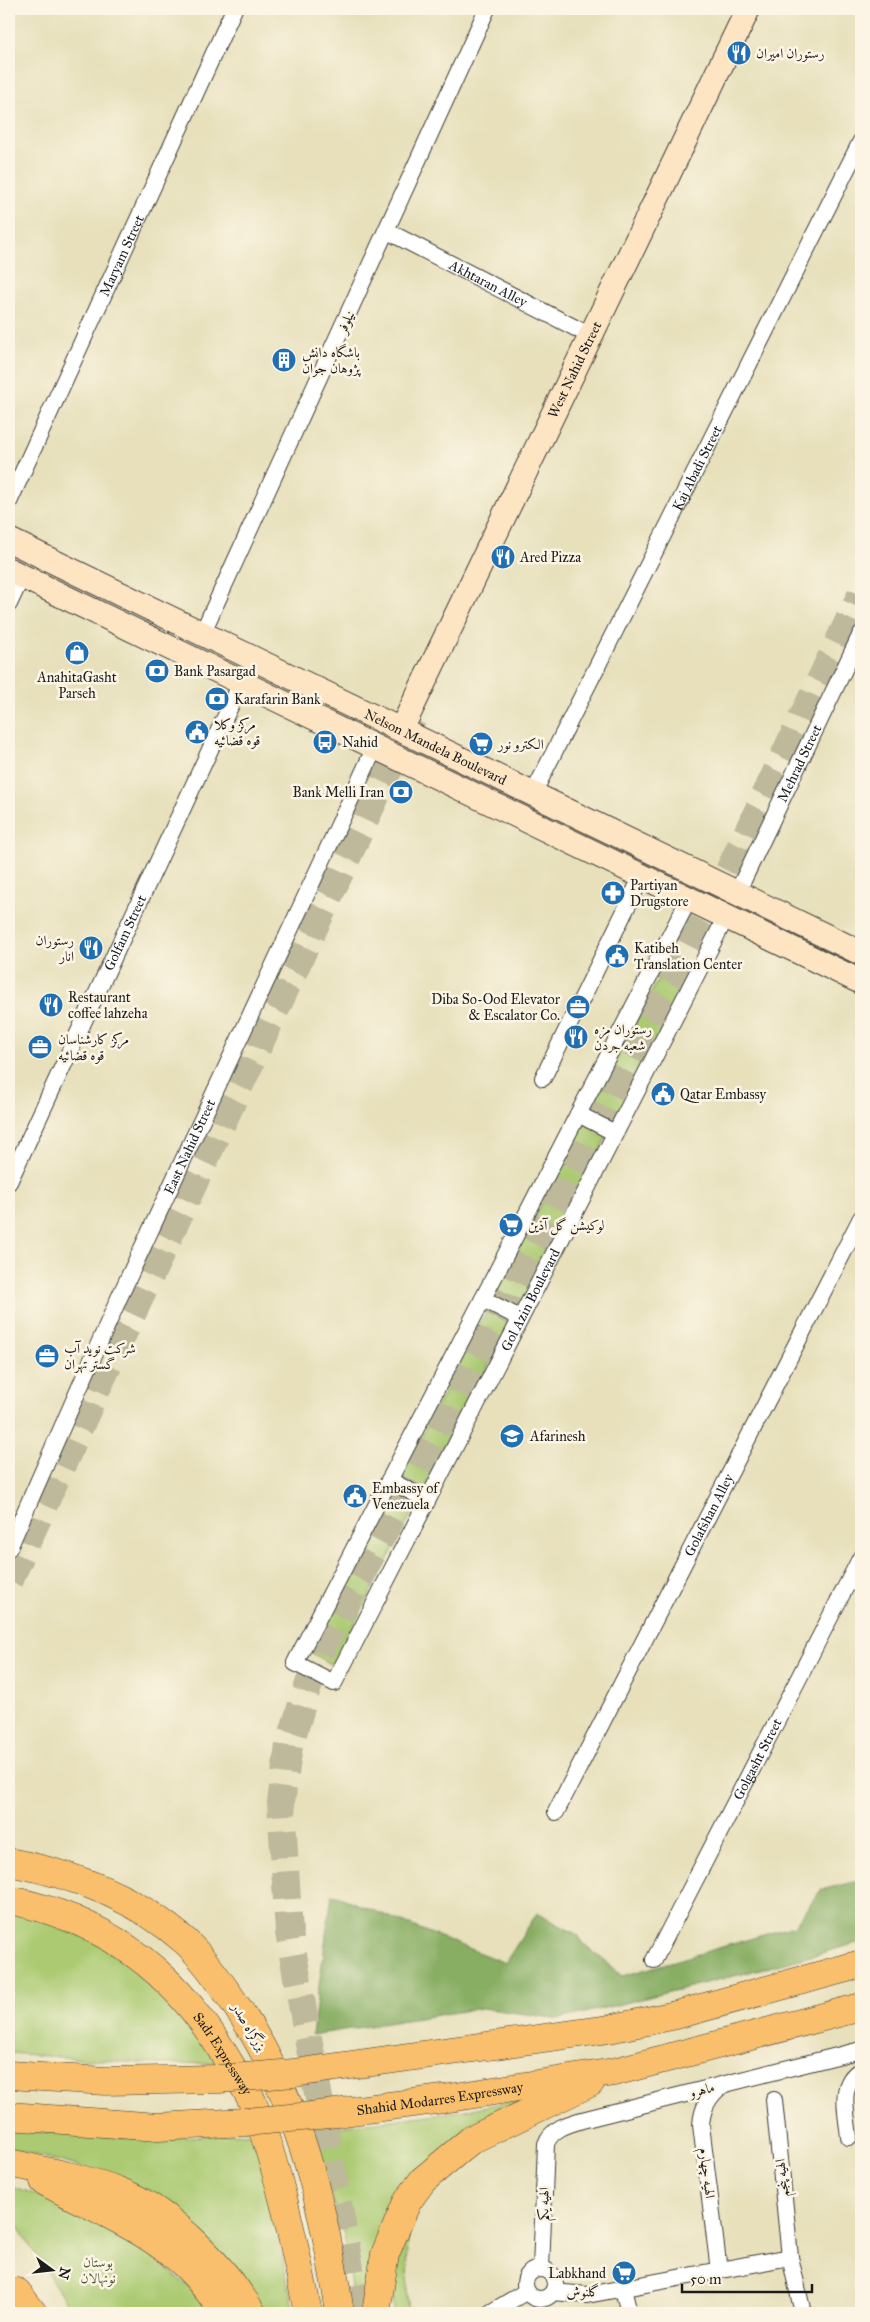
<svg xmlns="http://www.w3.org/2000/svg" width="870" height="2322" font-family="'IM FELL Great Primer',Amiri,serif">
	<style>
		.green { fill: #abca72; stroke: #647347 }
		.forest { fill: #88ae64; stroke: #526540 }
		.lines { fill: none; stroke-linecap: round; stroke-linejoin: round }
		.highway-tunnel { stroke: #beb99b; stroke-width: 28; stroke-dasharray: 28 14; stroke-linecap: butt }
		.street-casing { stroke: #3a3934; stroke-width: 18 }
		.secondary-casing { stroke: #3a3934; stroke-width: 26 }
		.highway-casing { stroke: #3a3934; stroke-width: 29 }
		.street { stroke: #fff; stroke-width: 16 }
		.secondary { stroke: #fde5c4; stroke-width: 24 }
		.highway { stroke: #f9bf6c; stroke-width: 28 }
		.highway-bridge-casing { stroke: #3a3934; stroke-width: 29; stroke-linecap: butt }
		.highway-bridge { stroke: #f9bf6c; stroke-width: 28 }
		.labels { text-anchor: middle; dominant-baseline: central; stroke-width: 5; stroke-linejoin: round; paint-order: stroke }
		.poi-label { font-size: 14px; fill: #1c1c1c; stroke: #fcf5e5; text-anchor: start }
		.street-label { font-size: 14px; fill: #1c1c1c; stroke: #fcf5e5 }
		.park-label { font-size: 14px; fill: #4e593a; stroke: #fcf5e5 }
	</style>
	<rect width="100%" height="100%" fill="#fcf5e5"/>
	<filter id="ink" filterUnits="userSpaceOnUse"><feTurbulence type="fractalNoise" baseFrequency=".02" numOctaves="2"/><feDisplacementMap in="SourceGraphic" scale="10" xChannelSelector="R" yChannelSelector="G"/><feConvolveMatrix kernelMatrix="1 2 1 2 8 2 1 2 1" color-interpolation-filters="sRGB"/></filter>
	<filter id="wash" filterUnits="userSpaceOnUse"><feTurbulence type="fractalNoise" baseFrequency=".0096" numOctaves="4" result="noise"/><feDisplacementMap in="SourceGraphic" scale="20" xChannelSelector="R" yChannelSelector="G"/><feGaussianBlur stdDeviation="1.12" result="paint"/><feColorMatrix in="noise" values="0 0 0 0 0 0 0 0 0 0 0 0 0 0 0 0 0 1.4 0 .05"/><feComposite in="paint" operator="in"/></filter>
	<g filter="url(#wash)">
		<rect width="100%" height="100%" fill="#e7e0bb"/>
		<g class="green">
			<polygon points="667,962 691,974 333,1665 310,1652"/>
			<polygon points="9,1909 31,1913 128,1957 225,2063 154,2064 9,2053"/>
			<polygon points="577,2090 439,2153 367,2313 356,2313 344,2235 309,2131 460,2111"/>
			<polygon points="9,2130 152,2139 257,2133 294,2313 264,2313 82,2167 9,2148"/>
			<polygon points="9,2185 90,2214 128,2237 194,2291 208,2313 73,2313 9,2213"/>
			<polygon points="408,2221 407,2313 393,2313 392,2276"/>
		</g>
		<polygon class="forest" points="861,1880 861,1942 786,1963 560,2019 482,2008 312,2035 332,1894 505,1963 537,1913 578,1935 584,1944 623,1976 794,1926 821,1890"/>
	</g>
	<g filter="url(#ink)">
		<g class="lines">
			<g class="highway-tunnel">
				<polyline points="9,1581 95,1393 417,709"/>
				<polyline points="358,2313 289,1933 281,1802 289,1746 305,1695 324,1643 442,1423 729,871 861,595"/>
			</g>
			<defs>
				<g id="street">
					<path id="s1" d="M387,231L589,335"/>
					<path id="s2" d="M9,502L234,9"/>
					<polyline points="9,604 22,576"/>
					<polyline points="202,634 487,9"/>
					<path id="s3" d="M533,794L861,141"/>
					<path id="s4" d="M737,893L861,634"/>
					<path id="s5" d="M689,899L295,1663L334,1683L726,917"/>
					<polyline points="543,1078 642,876"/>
					<polyline points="578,1114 615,1133"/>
					<path id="s6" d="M9,1182L241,683"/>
					<polyline points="483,1299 520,1318"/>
					<polyline points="389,1480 427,1500"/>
					<path id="s7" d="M9,1548L119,1298L375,747"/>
					<path id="s8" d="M556,1812L861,1218"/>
					<path id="s9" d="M654,1960L861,1557"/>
					<polyline points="774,2100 790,2257 803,2313"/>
					<path d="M849,2137C847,2115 837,2083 861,2070"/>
					<path d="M541,2269L546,2144C551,2129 568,2124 582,2120L861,2050"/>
					<circle cx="540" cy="2284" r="15"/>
					<path d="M719,2271L701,2125C702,2108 709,2095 723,2085"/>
					<polyline points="623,2289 629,2313"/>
					<polyline points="553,2292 587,2295 790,2257"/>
					<polyline points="490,2313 527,2291"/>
				</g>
				<g id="secondary">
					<path id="s10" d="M9,540L861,953"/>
					<polyline points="9,570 861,982"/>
					<path id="s11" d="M401,730L748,9"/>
				</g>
				<g id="highway">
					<path d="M9,1862C73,1874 136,1897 186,1942C203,1958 218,1979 231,1998C297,2091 323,2202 340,2313"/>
					<path id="s12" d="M9,1900C106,1919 177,1973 227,2059C235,2073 246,2087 252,2101C279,2169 294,2242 308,2313"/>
					<polyline points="294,2073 609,2029 676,2015 861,1964"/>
					<polyline points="9,2075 106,2081 219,2079"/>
					<polyline points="9,2116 158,2127 245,2122"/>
					<path id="s13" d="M312,2116L443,2099L614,2072L861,2007"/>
					<path d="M9,2163C46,2171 84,2178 119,2191C171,2211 224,2267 252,2313"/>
					<path d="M44,2181C94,2209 154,2231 194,2274C205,2286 215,2300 226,2313"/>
					<polyline points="17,2292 33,2313"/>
					<polyline points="376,2313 385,2254 407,2202 423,2180 471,2140 590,2083"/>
				</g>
			</defs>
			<use href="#street" class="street-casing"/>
			<use href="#secondary" class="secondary-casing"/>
			<use href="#highway" class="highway-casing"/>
			<use href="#street" class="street"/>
			<use href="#secondary" class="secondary"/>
			<use href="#highway" class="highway"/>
			<defs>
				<g id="highway-bridge">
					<polyline points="219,2079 294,2073"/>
					<polyline points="245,2122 312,2116"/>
				</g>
			</defs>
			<use href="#highway-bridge" class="highway-bridge-casing"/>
			<use href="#highway-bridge" class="highway-bridge"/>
		</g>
	</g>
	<defs>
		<symbol id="restaurant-disc" viewBox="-11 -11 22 22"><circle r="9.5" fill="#1f6fb2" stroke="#fcf5e5"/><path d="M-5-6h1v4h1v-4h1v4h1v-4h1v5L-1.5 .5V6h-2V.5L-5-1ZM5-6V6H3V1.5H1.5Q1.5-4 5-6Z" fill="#fff"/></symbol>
		<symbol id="building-disc" viewBox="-11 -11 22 22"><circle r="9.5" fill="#1f6fb2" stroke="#fcf5e5"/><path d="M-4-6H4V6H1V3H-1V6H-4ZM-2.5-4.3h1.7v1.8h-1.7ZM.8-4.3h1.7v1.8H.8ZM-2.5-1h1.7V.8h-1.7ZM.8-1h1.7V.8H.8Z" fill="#fff"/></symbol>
		<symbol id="shop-disc" viewBox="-11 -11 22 22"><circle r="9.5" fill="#1f6fb2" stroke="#fcf5e5"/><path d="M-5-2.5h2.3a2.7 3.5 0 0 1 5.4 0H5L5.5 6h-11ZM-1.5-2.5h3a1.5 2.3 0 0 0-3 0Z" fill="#fff"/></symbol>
		<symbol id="bank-disc" viewBox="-11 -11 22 22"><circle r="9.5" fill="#1f6fb2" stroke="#fcf5e5"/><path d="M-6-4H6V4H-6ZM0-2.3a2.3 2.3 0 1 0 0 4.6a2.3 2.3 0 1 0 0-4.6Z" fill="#fff"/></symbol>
		<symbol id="civic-disc" viewBox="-11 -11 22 22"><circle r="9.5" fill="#1f6fb2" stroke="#fcf5e5"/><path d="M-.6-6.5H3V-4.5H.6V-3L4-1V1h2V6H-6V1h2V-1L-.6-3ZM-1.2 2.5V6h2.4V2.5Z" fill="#fff"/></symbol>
		<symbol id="bus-disc" viewBox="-11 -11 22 22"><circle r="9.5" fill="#1f6fb2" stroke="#fcf5e5"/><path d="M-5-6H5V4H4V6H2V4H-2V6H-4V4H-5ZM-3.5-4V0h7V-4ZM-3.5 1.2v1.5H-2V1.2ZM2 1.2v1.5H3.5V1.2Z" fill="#fff"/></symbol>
		<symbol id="supermarket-disc" viewBox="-11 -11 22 22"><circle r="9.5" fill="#1f6fb2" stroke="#fcf5e5"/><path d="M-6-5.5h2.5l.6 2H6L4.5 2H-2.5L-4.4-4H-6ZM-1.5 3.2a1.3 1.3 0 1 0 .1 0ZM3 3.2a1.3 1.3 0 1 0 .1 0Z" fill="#fff"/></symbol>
		<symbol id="pharmacy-disc" viewBox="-11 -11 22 22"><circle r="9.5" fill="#1f6fb2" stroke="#fcf5e5"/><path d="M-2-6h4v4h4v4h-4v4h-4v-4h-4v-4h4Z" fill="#fff"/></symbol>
		<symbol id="office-disc" viewBox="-11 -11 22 22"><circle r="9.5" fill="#1f6fb2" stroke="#fcf5e5"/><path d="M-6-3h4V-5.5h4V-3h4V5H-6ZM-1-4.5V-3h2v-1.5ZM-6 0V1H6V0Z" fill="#fff"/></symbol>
		<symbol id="school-disc" viewBox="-11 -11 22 22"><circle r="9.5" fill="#1f6fb2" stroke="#fcf5e5"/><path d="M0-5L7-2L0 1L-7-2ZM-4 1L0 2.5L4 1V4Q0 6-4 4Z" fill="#fff"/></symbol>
	</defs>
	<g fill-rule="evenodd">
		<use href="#restaurant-disc" x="725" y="39" width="28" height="28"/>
		<use href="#building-disc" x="270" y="346" width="28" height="28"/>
		<use href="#restaurant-disc" x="489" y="543" width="28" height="28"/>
		<use href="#shop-disc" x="63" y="639" width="28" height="28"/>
		<use href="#bank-disc" x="143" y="657" width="28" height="28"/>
		<use href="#bank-disc" x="203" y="685" width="28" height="28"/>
		<use href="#civic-disc" x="183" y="718" width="28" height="28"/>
		<use href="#bus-disc" x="311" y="728" width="28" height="28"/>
		<use href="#supermarket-disc" x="467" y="730" width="28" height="28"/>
		<use href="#bank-disc" x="387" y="778" width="28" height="28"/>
		<use href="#pharmacy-disc" x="599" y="879" width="28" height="28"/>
		<use href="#restaurant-disc" x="77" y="934" width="28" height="28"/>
		<use href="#civic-disc" x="603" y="942" width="28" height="28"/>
		<use href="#restaurant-disc" x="37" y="991" width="28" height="28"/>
		<use href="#office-disc" x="564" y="993" width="28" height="28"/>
		<use href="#restaurant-disc" x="562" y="1023" width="28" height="28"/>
		<use href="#office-disc" x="26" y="1033" width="28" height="28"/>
		<use href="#civic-disc" x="649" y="1080" width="28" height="28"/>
		<use href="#supermarket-disc" x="497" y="1211" width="28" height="28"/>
		<use href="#office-disc" x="33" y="1342" width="28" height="28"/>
		<use href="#school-disc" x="498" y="1422" width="28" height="28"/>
		<use href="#civic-disc" x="341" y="1482" width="28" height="28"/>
		<use href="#supermarket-disc" x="610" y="2259" width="28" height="28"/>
	</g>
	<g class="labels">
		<g class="poi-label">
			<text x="756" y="53">رستوران امیران</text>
			<text x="302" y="352">باشگاه دانش<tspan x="302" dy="16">پژوهان جوان</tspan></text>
			<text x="520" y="557">Ared Pizza</text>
			<text x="174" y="671">Bank Pasargad</text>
			<text x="77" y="677" text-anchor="middle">AnahitaGasht<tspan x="77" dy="16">Parseh</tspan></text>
			<text x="234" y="699">Karafarin Bank</text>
			<text x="214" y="724">مرکز وکلا<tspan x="214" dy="16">قوه قضائیه</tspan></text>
			<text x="342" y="742">Nahid</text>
			<text x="498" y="744">الكترو نور</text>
			<text x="384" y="792" text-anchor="end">Bank Melli Iran</text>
			<text x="630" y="885">Partiyan<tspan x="630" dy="16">Drugstore</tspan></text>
			<text x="74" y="940" text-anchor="end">رستوران<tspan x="74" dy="16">انار</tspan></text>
			<text x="634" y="948">Katibeh<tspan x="634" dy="16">Translation Center</tspan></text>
			<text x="68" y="997">Restaurant<tspan x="68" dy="16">coffee lahzeha</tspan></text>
			<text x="560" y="999" text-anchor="end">Diba So-Ood Elevator<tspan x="560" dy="16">&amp; Escalator Co.</tspan></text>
			<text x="594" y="1029">رستوران مزه<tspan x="594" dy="16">شعبه جردن</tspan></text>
			<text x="58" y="1039">مرکز کارشناسان<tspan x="58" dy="16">قوه قضائیه</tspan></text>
			<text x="680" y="1094">Qatar Embassy</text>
			<text x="528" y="1225">لوکیشن گل آذین</text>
			<text x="64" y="1348">شرکت نوید آب<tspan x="64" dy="16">گستر تهران</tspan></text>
			<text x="530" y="1436">Afarinesh</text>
			<text x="372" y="1488">Embassy of<tspan x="372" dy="16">Venezuela</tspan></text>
			<text x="606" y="2273" text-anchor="end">Labkhand</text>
		</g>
		<g class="street-label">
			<text stroke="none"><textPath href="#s2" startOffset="271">Maryam Street</textPath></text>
			<text stroke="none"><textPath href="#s1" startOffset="114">Akhtaran Alley</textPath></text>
			<text transform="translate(346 322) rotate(-65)">نیلوفر</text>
			<text stroke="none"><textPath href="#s11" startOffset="400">West Nahid Street</textPath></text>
			<text stroke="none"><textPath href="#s3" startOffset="365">Kaj Abadi Street</textPath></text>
			<text stroke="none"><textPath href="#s10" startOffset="474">Nelson Mandela Boulevard</textPath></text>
			<text stroke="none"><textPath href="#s4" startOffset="144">Mehrad Street</textPath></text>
			<text stroke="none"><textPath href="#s6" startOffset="275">Golfam Street</textPath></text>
			<text stroke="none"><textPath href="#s7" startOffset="440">East Nahid Street</textPath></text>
			<text stroke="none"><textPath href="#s5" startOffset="1334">Gol Azin Boulevard</textPath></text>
			<text stroke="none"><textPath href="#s8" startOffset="334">Golafshan Alley</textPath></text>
			<text stroke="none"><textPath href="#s9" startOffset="226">Golgasht Street</textPath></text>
			<text transform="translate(249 2027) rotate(59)">بزرگراه صدر</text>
			<text stroke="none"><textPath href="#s12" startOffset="272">Sadr Expressway</textPath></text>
			<text transform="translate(702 2090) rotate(-14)">ماهرو</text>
			<text stroke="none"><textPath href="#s13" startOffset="129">Shahid Modarres Expressway</textPath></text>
			<text transform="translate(707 2173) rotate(83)">الهیه چهارم</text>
			<text transform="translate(782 2178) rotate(-96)">الهیه پنجم</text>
			<text transform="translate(544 2204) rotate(-89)">الهیه یکم</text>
			<text transform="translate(583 2292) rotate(-1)">گلنوش</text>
		</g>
		<g class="park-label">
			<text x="98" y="2262">بوستان<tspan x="98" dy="16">نونهالان</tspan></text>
		</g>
	</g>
	<rect width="870" height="2322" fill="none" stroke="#fcf5e5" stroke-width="30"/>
	<g transform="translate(52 2270) rotate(105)" stroke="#fcf5e5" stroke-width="4" paint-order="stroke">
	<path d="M0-4L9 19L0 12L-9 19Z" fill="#1c1c1c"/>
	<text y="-8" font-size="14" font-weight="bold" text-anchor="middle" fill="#1c1c1c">N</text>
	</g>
	<path d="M682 2284v8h130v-8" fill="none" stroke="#1c1c1c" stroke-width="2.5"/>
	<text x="690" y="2284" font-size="15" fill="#1c1c1c" stroke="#fcf5e5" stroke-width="4" paint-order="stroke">50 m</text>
</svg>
